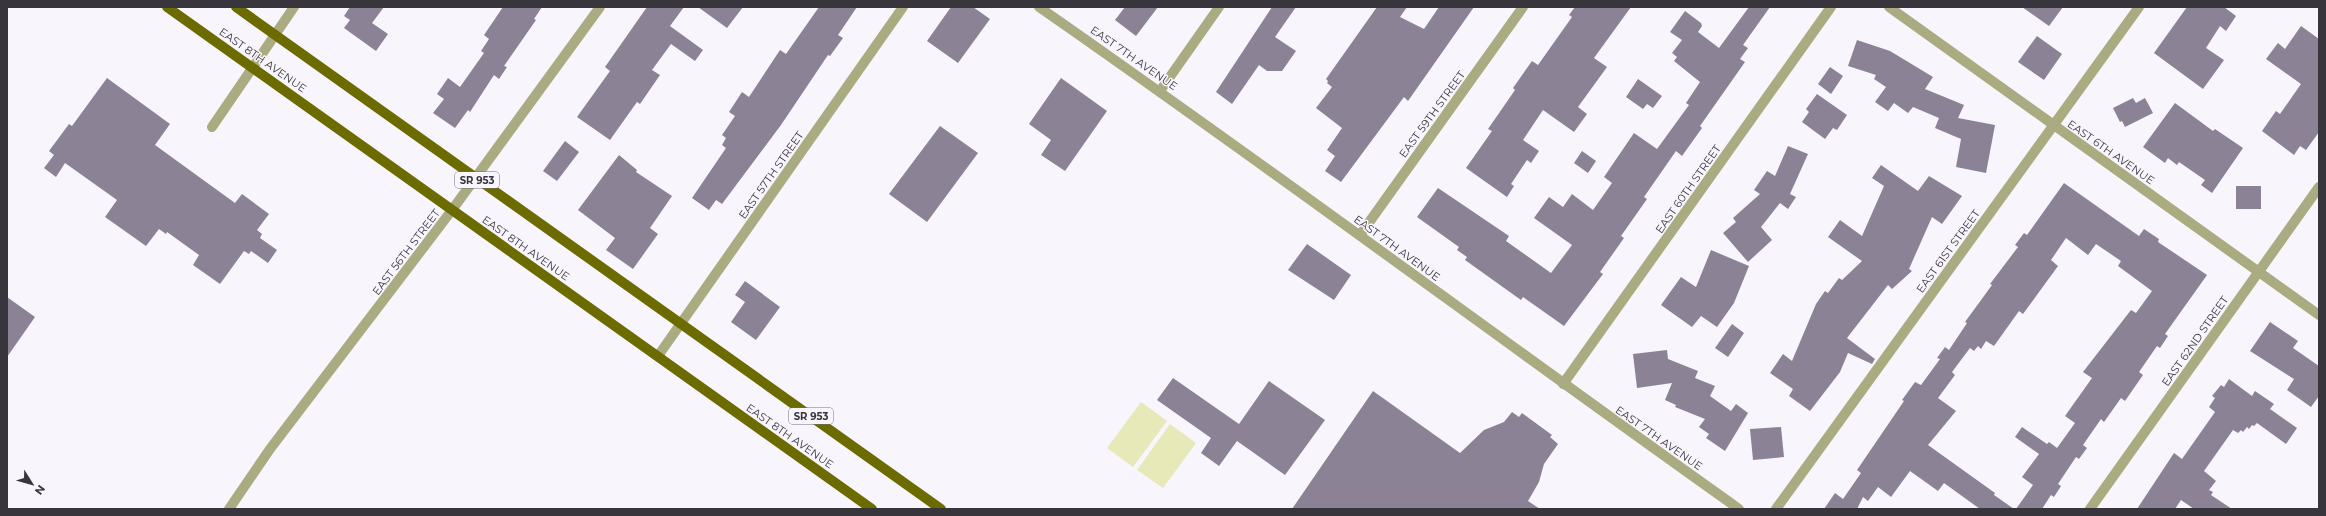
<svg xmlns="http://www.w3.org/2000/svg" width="2326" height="516" font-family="Montserrat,sans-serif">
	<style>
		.green { fill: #e8e9b9 }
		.building { fill: #8b8295 }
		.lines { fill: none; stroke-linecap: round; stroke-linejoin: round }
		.minor { stroke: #aaab80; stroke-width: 10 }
		.tertiary { stroke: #aaab80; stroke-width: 10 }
		.primary { stroke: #6c6b00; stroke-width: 10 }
		.labels { text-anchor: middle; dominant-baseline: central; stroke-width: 3; stroke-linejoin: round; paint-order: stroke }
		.shield { fill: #f9f5fd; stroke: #726f77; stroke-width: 1 }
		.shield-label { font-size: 10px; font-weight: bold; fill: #38353d }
		.street-label { font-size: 11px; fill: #38353d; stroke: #f9f5fd }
	</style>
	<rect width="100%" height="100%" fill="#f9f5fd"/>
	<g class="green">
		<polygon points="1141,402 1167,421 1133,467 1107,448"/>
		<polygon points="1170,424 1196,443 1163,488 1137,470"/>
	</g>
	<g class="building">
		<polygon points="350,7 384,7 372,23 388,34 376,51 344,28 350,20 344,16"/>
		<polygon points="503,7 542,7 534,19 536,20 504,66 507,67 499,79 494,75 470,112 468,110 455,128 433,113 444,99 437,94 448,78 460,87 484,53 481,51 489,39 484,35"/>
		<polygon points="647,7 684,7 670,26 703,50 695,61 671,44 652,70 660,75 640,104 637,102 610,140 577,117 610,71 605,67"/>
		<polygon points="698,7 743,7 727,28"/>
		<polygon points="819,7 857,7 838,35 843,38 830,56 828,55 781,125 722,204 716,200 709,210 692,198 726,148 722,145 726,138 722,135 735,116 729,112 742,92 749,97 780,50 786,54"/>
		<polygon points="951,7 973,7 990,19 958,63 927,41"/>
		<polygon points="1125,7 1158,7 1136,36 1115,20"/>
		<polygon points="1272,7 1296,7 1275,37 1296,51 1282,71 1267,71 1259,65 1232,104 1216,92"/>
		<polygon points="1377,7 1407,7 1400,17 1424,29 1439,7 1474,7 1408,101 1404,97 1341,182 1325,171 1335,156 1327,150 1342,128 1316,108 1332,87 1327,83 1328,81 1326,79"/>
		<polygon points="1575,7 1631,7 1594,58 1607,67 1578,107 1587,114 1574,132 1543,110 1523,140 1539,151 1531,163 1527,160 1511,184 1514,186 1507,197 1466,168 1492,131 1488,129 1515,90 1513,88 1532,61 1538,65 1572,17 1569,15"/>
		<polygon points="1749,7 1770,7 1743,45 1748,48 1740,59 1745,62 1700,126 1702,128 1682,156 1676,151 1644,197 1647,199 1621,236 1624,238 1600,272 1603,274 1564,326 1523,297 1521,300 1465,260 1467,257 1457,250 1459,247 1417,217 1438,188 1509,236 1506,241 1551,273 1572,245 1534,218 1549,197 1563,207 1572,194 1593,210 1612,183 1604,177 1634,133 1657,149 1689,105 1686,103 1700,82 1674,61 1677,57 1672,53 1682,40 1670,32 1685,11 1701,23 1702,26 1698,32 1719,48"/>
		<polygon points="2022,7 2063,7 2049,26"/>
		<polygon points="2187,7 2224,7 2236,16 2226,31 2220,26 2206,48 2224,60 2203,89 2154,53"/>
		<polygon points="2301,26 2319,39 2319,132 2306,150 2300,146 2294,155 2262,131 2276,111 2280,114 2301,84 2266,59 2278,43 2285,49"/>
		<polygon points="2037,36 2062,54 2044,80 2018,62"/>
		<polygon points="1857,40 1890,51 1933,77 1925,89 1964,105 1958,118 1995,125 1986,173 1956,167 1961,139 1935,128 1939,118 1913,107 1908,113 1894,103 1888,111 1875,102 1886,87 1874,79 1876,75 1848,66"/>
		<polygon points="1830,67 1843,76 1831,94 1818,84"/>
		<polygon points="107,78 170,124 155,145 235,203 242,194 269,214 257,230 262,234 260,238 277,250 268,263 251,251 249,254 244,251 220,284 193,265 199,255 167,232 166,234 159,229 146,246 105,217 117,200 65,163 56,177 44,168 54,155 49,151 69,124 72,126"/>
		<polygon points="1061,78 1107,111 1065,171 1041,155 1051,140 1029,124"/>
		<polygon points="1638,79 1662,96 1653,108 1647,104 1643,109 1626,97"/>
		<polygon points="1817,94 1847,115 1837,130 1833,128 1825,139 1802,122 1809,112 1806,109"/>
		<polygon points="2133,98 2136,103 2145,98 2153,113 2125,127 2122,121 2120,122 2113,108"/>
		<polygon points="2175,103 2213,131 2215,129 2243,148 2212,193 2201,185 2205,180 2179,162 2177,165 2168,158 2165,163 2143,147"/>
		<polygon points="940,126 978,153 927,222 889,194"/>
		<polygon points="565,141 579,152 557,181 543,171"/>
		<polygon points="1788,146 1808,154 1790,194 1796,197 1788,209 1780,203 1761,227 1772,240 1748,262 1723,233 1736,222 1733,218 1760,194 1754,190 1767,171 1775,176"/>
		<polygon points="1582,151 1596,161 1588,173 1574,163"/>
		<polygon points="619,155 637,170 636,172 672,196 650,228 658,234 633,269 606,250 615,238 578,210"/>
		<polygon points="1881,165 1918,191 1929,176 1962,196 1942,224 1932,217 1909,269 1912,271 1892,289 1888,285 1847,338 1875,359 1872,364 1848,353 1840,372 1810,411 1789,396 1793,389 1770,373 1783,354 1792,361 1816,304 1825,291 1828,293 1839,278 1842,280 1862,261 1828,237 1840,220 1862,236 1884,186 1872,178"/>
		<polygon points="2064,183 2139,236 2144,229 2159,239 2158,242 2207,275 2165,334 2168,336 2160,348 2157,346 2139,372 2143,375 2125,401 2121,398 2104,422 2101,419 2083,445 2087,448 2079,459 2076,457 2058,484 2061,486 2054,497 2051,495 2042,509 2016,509 2033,485 2022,477 2039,454 2015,437 2022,427 2047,444 2049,442 2057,448 2075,423 2065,416 2092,378 2083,372 2131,310 2136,313 2152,291 2118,266 2121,261 2096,244 2088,255 2066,238 2051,260 2058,266 2023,314 2019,311 1994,346 1986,341 1981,349 1978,346 1974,351 1970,348 1952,372 1955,375 1938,398 1956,411 1928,445 1995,493 1994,495 2014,509 1980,509 1944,483 1938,491 1910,471 1891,497 1878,487 1868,501 1863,497 1857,509 1824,509 1835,493 1843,499 1861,473 1857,470 1904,401 1902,400 1915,382 1921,385 1940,359 1937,358 1945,347 1949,350 1967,323 1965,322 1992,285 1990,284 2018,247 2015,245 2024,233 2027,235"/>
		<rect x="2236" y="186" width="25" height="23"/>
		<polygon points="1307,244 1351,275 1334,300 1288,270"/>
		<polygon points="1711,250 1749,266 1734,303 1717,327 1701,316 1692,327 1661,305 1681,277 1696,287"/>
		<polygon points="745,281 780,307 756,340 731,322 745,302 735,295"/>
		<polygon points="7,297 35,317 7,357"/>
		<polygon points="2270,322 2298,341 2293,348 2319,366 2319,396 2311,407 2287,390 2294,379 2250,351"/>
		<polygon points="1732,324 1744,333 1728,357 1715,348"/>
		<polygon points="1667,350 1668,359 1698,371 1695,378 1715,386 1710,396 1731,411 1736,404 1748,413 1725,451 1706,438 1709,434 1699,427 1705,419 1675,407 1676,405 1665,400 1672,383 1637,388 1633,354"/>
		<polygon points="1173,378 1239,424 1269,381 1325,420 1285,475 1237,441 1219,466 1201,453 1211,438 1157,400"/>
		<polygon points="2229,379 2252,396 2255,391 2274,404 2270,409 2297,428 2286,444 2257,423 2254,426 2252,425 2249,429 2247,427 2243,432 2241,430 2238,433 2233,430 2204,471 2216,481 2209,490 2213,492 2211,495 2232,509 2194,509 2181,500 2175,509 2137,509 2174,453 2182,459 2215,412 2209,407 2215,398 2212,396 2221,385 2224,387"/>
		<polygon points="1373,391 1460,453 1484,430 1504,422 1512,412 1519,417 1522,413 1552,435 1550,437 1558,444 1544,464 1539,482 1528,501 1540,509 1292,509"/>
		<polygon points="1781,427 1784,457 1753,460 1750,429"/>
	</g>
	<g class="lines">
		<g class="minor">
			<path d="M1039,7C1275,171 1505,343 1739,509"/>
			<polyline points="1889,7 2319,315"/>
			<polyline points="1160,91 1219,7"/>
			<polyline points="212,127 294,7"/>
			<polyline points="1360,235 1523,7"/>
			<polyline points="658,356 903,7"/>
			<polyline points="1563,384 1831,7"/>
			<polyline points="229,509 270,449 452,210"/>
			<polyline points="1776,509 2139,7"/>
			<polyline points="2090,509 2319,187"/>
		</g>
		<polyline class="tertiary" points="452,210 600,7"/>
		<g class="primary">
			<polyline points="167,7 872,509"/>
			<polyline points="236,7 941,509"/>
		</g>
	</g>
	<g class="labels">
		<g class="shield">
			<rect x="455" y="172" width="44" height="16" rx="3"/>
			<rect x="789" y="408" width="44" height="16" rx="3"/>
		</g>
		<g class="shield-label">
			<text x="477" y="180">SR 953</text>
			<text x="811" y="416">SR 953</text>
		</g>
		<g class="street-label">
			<text transform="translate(1134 58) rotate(35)">EAST 7TH AVENUE</text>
			<text transform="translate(263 60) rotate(35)">EAST 8TH AVENUE</text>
			<text transform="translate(1432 114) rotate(-54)">EAST 59TH STREET</text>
			<text transform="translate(2111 152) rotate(35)">EAST 6TH AVENUE</text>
			<text transform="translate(771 175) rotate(-55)">EAST 57TH STREET</text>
			<text transform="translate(1688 189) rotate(-55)">EAST 60TH STREET</text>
			<text transform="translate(526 248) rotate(35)">EAST 8TH AVENUE</text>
			<text transform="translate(1397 248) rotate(36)">EAST 7TH AVENUE</text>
			<text transform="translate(1948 251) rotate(-54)">EAST 61ST STREET</text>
			<text transform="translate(406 252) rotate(-53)">EAST 56TH STREET</text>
			<text transform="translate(2195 341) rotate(-55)">EAST 62ND STREET</text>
			<text transform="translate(790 436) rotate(35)">EAST 8TH AVENUE</text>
			<text transform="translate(1659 438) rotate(35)">EAST 7TH AVENUE</text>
		</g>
	</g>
	<rect width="2326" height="516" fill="none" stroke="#38353d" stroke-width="16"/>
	<g transform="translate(32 484) rotate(127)" stroke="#f9f5fd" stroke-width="3" paint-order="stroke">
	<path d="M0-3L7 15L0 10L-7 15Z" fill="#38353d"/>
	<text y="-6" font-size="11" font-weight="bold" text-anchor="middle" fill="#38353d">N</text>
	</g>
</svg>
